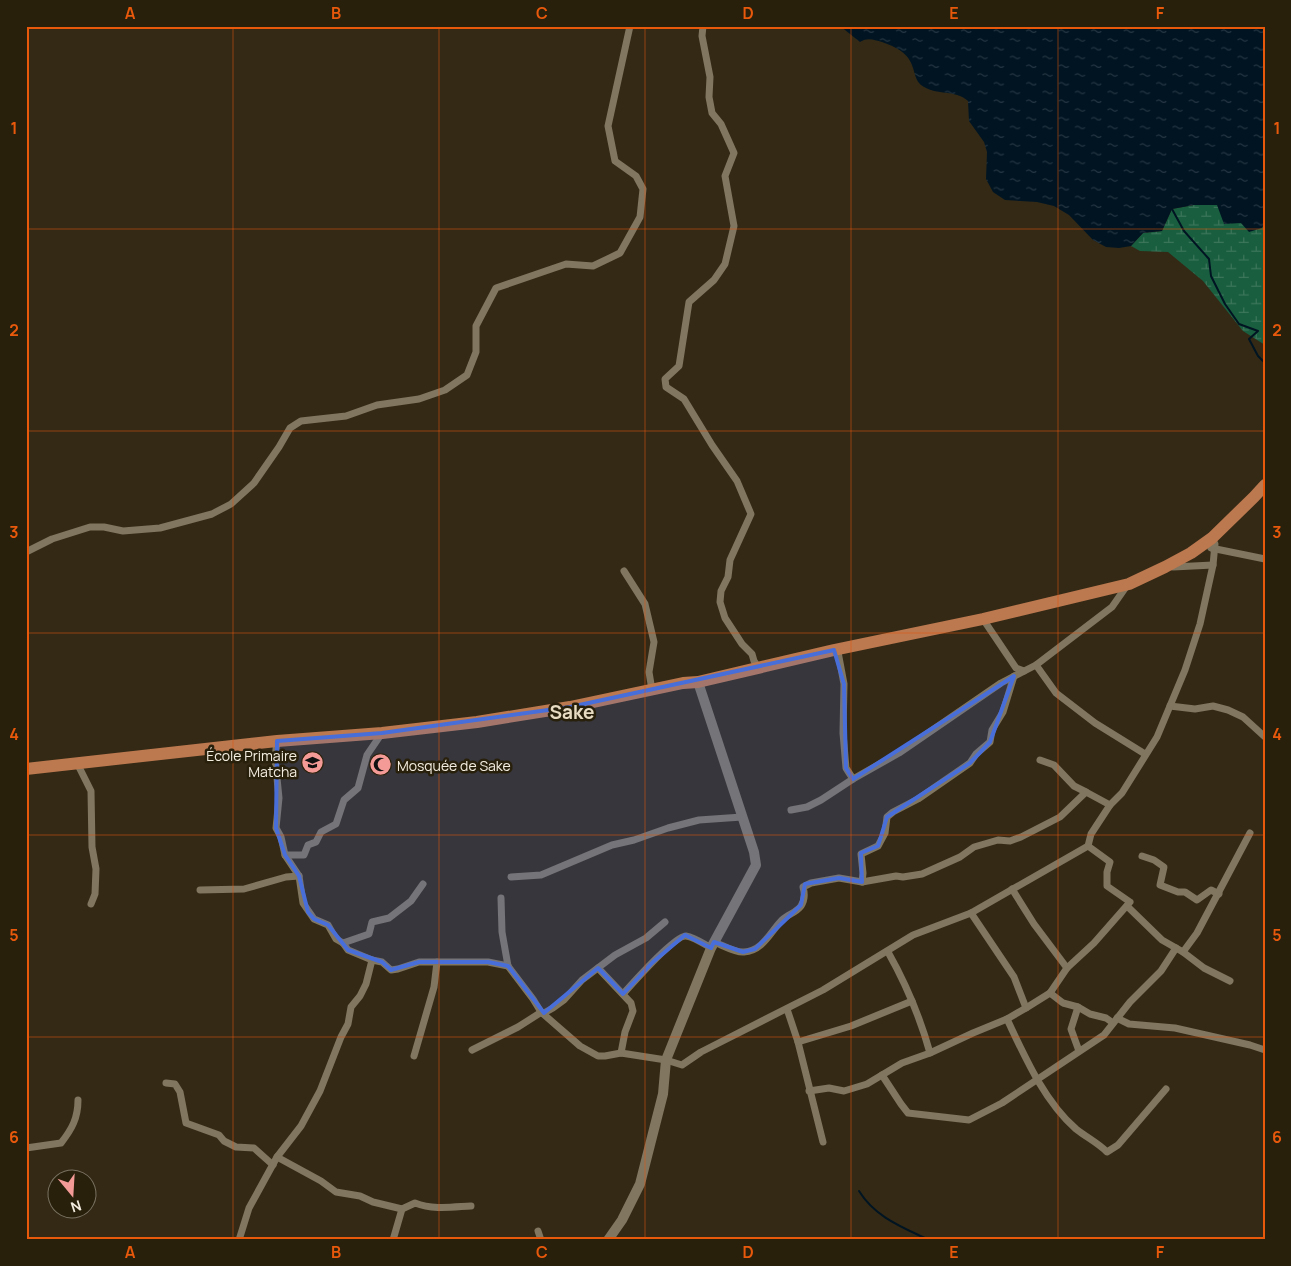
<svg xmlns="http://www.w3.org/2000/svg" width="1291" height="1266" font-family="Manrope,sans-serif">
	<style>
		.wetland { fill: url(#wetland-marsh) }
		.water { fill: url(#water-ripples) }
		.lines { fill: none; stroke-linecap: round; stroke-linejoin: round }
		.stream { stroke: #001422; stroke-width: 2 }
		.street { stroke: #81765f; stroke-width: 7 }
		.secondary { stroke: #81765f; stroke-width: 10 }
		.highway { stroke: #bc784f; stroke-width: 12 }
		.marked { fill: #486eda; fill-opacity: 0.2; stroke: #486eda; stroke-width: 4; stroke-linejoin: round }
		.grid { fill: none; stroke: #e8590c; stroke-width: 1; stroke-opacity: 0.55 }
		.labels { text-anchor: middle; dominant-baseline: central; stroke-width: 5; stroke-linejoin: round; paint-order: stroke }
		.poi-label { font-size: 14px; fill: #f4eee1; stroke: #29200c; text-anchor: end }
		.district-label { font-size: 19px; font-weight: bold; fill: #e8dcc3; stroke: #29200c }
		.neatline { fill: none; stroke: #e8590c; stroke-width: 2 }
		.grid-label { font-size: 16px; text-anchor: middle; font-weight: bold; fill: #e8590c }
	</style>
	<defs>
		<pattern id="wetland-marsh" width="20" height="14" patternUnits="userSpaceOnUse" patternTransform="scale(1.25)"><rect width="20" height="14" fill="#195e3f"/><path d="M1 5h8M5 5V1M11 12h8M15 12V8" fill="none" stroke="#3b755a"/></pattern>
		<pattern id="water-ripples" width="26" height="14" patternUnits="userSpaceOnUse" patternTransform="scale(1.25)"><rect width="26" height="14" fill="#001422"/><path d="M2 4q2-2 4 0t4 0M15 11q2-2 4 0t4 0" fill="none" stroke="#263642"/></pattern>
	</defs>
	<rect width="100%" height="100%" fill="#332915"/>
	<polygon class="wetland" points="1194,205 1218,205 1241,223 1261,228 1265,222 1265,345 1243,331 1203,281 1168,252 1140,251 1131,246 1143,233 1162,231 1172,209"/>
	<path class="water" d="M840,26H1265V222L1262,228L1249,232L1241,223L1224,224L1217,205H1194L1172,209L1162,231L1143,233L1131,246L1119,248L1106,247L1093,240L1069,215L1054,206L1037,202L1005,200L993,192L986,179L987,152L984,142L969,121L968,101C955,89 935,96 921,85C916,81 915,74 913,68C909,53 896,47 882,42C874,40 868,37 860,42Z"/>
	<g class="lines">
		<g class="stream">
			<polyline points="1172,209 1184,231 1209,259 1211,276 1225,304 1239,324 1258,331 1249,339 1258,356 1265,363"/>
			<path d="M859,1191C875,1217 902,1227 929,1240"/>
		</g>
		<g class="street">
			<polyline points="703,26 702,36 710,77 709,97 712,113 721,124 734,153 725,176 734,226 725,264 714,280 689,302 679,366 665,379 666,387 684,399 712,445 737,481 751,514 730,560 728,577 721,591 720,602 725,618 742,644 752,654 754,661 758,667"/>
			<polyline points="1211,548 1265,559"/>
			<polyline points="26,552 52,539 90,527 104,527 123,531 160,528 212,514 231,504 254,483 279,447 290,428 301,421 346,416 377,405 419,399 445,390 467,375 476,352 476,326 496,288 566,264 593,266 620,253 640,217 643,189 636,176 615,161 608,126 630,26"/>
			<polyline points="1173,567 1213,565"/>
			<polyline points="624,571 645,604 654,642 649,672 652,690"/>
			<polyline points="983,619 1016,668 1024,671"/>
			<polyline points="834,650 838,652 844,684 843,733 846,768 853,779"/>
			<polyline points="1036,665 1056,693 1095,723 1145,754"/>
			<polyline points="1170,706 1195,709 1213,706 1228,710 1243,717 1265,737"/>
			<polyline points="1040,760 1054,765 1074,786 1086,792"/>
			<polyline points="77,763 91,791 92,847 96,869 95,894 91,904"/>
			<polyline points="791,810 807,807 821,800 853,779 899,753 1001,683 1036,665 1112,607 1128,584"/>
			<polyline points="285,855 304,855 308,845 316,842 321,832 336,824 344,800 358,788 367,755 382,733"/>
			<polyline points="1142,856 1154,860 1164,867 1160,885 1178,892 1185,892 1197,900 1211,890 1219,894"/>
			<polyline points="511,877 541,875 612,845 634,840 668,828 699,820 742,817"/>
			<polyline points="862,882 863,873 861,854 878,846 885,833 887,817 893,812 918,799 970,763 976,754 990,742 992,730 1003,712 1014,676"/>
			<polyline points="1012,889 1034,924 1067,968"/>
			<polyline points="200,890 244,889 286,877 299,876"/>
			<polyline points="501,898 502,932 508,966 533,999 541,1012 580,1046 598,1056 605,1056 621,1053 666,1060 682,1065 701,1052 823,990 913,935 971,913 1088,846 1091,834 1110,805 1122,793 1157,737 1185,670 1200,624 1213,565 1215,544 1212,538"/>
			<polyline points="1127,906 1162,940 1183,952 1204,968 1230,981"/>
			<polyline points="971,913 1014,977 1026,1008"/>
			<path d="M714,942C722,945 736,953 744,952C763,951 771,931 782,920C788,914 796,913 801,906C805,900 805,894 803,887L811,883L839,878L862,882L896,876L903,877L922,874L960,857L974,847L998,840L1010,841L1021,837L1060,817L1086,792L1110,805"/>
			<polyline points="343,943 369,934 372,922 389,918 411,901 423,884"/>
			<path d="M888,952C906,984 920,1017 930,1053"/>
			<polyline points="1183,952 1197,933 1250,833"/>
			<polyline points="372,960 382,962 391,970 398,969 419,962 437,962"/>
			<polyline points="598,968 631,1003 633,1011 625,1032 621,1053"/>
			<polyline points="1050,993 1063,1003 1078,1007 1090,1014 1106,1018 1113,1023"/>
			<path d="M623,994C632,984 675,935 686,936C694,937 704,944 711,948"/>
			<polyline points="1078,1007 1071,1029 1079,1051"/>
			<polyline points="787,1009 798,1042 823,1142"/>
			<polyline points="1117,1018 1129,1024 1175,1028 1250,1045 1265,1050"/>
			<path d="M1007,1019C1025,1057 1044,1101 1076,1129C1086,1137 1098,1143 1107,1152L1118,1145L1166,1089"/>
			<polyline points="798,1042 851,1026 912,1001"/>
			<polyline points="472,1050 518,1027 540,1013 544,1013 553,1008 564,1000 582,980 615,955 646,938 665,922"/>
			<polyline points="414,1056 434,987 437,962 488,962 508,966"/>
			<polyline points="882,1075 901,1104 908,1113 969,1120 1002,1103 1104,1035 1130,1002 1161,971 1176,948"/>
			<polyline points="166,1083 175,1084 180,1092 186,1123 219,1135 224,1141 236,1147 254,1148 273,1165"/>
			<polyline points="809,1091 829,1088 844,1091 867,1084 902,1063 930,1053 973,1033 1007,1019 1026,1008 1050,993 1067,968 1094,943 1130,902 1107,886 1107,872 1110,862 1088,846"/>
			<path d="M26,1148L61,1143C72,1129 78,1118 78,1100"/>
			<polyline points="277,1157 321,1181 336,1192 360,1196 373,1202 402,1209"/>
			<polyline points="538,1231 541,1240"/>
			<polyline points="239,1240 249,1208 277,1157 301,1126 320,1091 341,1037 348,1024 351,1007 360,996 366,984 372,960 348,950 343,943 336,939 328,925 314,919 303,903 299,876 285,855 281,837 276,828 279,798 275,758 277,741"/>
			<path d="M393,1240L402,1209L415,1203C433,1210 452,1207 471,1206"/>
		</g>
		<polyline class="secondary" points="608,1240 622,1220 640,1184 663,1094 666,1060 711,948 756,865 754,852 698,682"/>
		<polyline class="highway" points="26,769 277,741 382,733 477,722 570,707 683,683 698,682 834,650 983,619 1129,584 1165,567 1191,553 1212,538 1254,497 1265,485"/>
	</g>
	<path class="marked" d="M834,650L844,684L846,768L853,779L1014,676L990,742L970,763L887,817L878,846L861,853L862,882L839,878L805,884L801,905L755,949L743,952L714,942L711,948L685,935L653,962L623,994L598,968L544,1013L508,966L488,962H419L391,970L382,962L348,950L328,925L314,919L308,912L299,876L285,855L276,828L277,741L382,733L570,707Z"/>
	<path class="grid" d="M233,26V1240M439,26V1240M645,26V1240M851,26V1240M1058,26V1240M26,229H1265M26,431H1265M26,633H1265M26,835H1265M26,1037H1265"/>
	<defs>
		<symbol id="school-disc" viewBox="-11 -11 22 22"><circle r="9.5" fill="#f59b97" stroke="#29200c"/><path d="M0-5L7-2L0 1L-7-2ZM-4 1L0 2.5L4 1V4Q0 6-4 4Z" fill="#111"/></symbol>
		<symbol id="mosque-disc" viewBox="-11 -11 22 22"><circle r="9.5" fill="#f59b97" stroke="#29200c"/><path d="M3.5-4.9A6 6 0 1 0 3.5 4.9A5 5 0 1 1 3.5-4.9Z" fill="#111"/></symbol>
	</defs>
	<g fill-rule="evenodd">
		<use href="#school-disc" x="300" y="750" width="25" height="25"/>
		<use href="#mosque-disc" x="368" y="752" width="25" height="25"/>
	</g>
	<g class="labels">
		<g class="poi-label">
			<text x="297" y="755">École Primaire<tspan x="297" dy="16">Matcha</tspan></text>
			<text x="397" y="765" text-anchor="start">Mosquée de Sake</text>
		</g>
		<g class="district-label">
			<text x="572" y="712">Sake</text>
		</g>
	</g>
	<rect width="1291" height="1266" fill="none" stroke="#29200c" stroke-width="55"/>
	<g transform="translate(72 1194) rotate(162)"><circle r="24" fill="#29200c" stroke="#7a7261"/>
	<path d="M0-4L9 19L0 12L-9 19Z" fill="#f59b97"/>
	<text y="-8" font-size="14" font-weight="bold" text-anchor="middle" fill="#f4eee1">N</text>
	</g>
	<rect x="28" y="28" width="1236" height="1210" class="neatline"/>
	<g class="grid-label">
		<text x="130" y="19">A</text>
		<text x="336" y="19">B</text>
		<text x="542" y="19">C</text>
		<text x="748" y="19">D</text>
		<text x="954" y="19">E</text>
		<text x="1160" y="19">F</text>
		<text x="14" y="134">1</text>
		<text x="1277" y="134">1</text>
		<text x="14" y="336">2</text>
		<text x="1277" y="336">2</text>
		<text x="14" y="538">3</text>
		<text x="1277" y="538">3</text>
		<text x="14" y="740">4</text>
		<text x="1277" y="740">4</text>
		<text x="14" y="941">5</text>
		<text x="1277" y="941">5</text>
		<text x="14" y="1143">6</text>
		<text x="1277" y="1143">6</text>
		<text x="130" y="1258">A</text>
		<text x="336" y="1258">B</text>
		<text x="542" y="1258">C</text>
		<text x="748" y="1258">D</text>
		<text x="954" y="1258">E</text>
		<text x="1160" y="1258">F</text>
	</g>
</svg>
